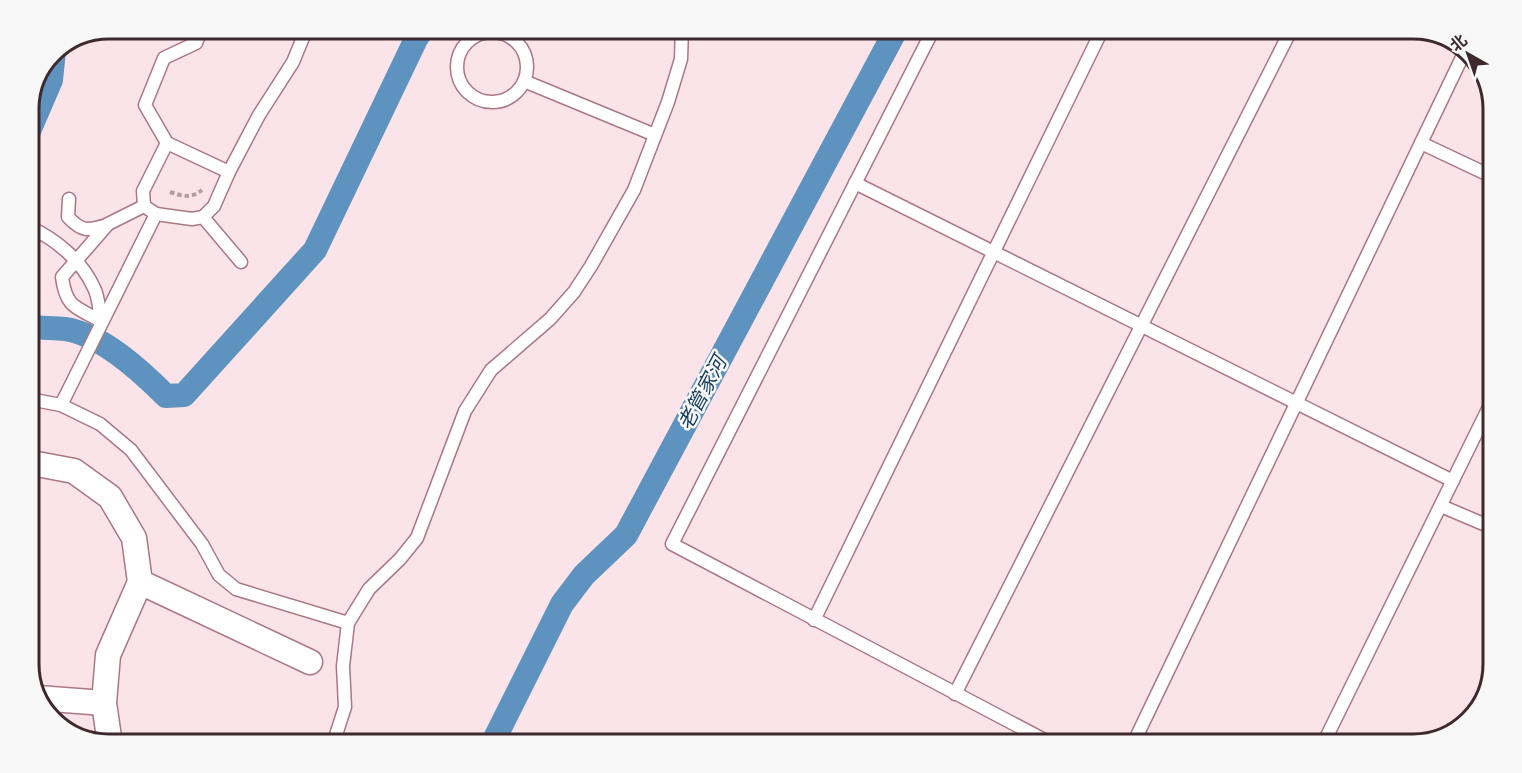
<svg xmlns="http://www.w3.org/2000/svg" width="1522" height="773" font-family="'Roboto Condensed','Noto Sans SC',sans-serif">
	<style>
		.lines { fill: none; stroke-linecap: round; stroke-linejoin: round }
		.canal { stroke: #5f93bf; stroke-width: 24 }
		.lane-casing { stroke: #a97882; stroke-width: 15 }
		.street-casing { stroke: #a97882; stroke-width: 27 }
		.path { stroke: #b39da2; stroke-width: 4; stroke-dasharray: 4.5 3; stroke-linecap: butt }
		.lane { stroke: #fff; stroke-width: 12 }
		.street { stroke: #fff; stroke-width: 24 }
		.labels { text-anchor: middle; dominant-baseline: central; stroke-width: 5; stroke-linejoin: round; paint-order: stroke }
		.water-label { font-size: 20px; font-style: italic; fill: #143c5b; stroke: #f8f8f8 }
		.rim { fill: none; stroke: #3e292e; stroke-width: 3 }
	</style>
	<rect width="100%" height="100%" fill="#fbe4e9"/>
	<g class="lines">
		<g class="canal">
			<polyline points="29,131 51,80 54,51"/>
			<path d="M29,330L32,327C43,328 55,328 65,329C101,334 141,371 166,396L184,395L315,250L416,39L423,28"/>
			<polyline points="492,744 562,604 584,575 626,535 897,28"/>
		</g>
		<defs>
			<g id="lane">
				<polyline points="202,28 196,43 164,58 145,105 167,143 143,191 144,206 156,214 192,219 203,217 214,206 229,172 259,115 293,62 307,28"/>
				<polyline points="934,28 672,544 1052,744"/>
				<circle cx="492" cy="67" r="35"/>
				<polyline points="524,81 655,135"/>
				<polyline points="167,143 229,172"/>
				<polyline points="1421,143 1493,177"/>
				<polyline points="855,183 1453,481"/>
				<path d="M69,199L68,217C82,232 88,231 107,225"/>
				<polyline points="203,217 241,262"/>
				<path d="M29,227C56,239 82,261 94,288C99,297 99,311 101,321"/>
				<path d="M101,321C76,307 66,308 62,277L108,224L144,206"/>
				<polyline points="29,399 61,405 100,424 131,450 202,544 219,575 236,589 348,623"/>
				<polyline points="61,405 156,214"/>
				<polyline points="1441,506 1493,528"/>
				<polyline points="814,620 1103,28"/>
				<polyline points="955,694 1292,28"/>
				<polyline points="333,744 345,707 343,666 348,623 369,589 400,559 417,538 465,411 491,370 550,319 574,292 591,266 634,190 668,102 681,59 682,28"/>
				<polyline points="1133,744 1465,51"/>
				<polyline points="1323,744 1493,399"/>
			</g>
			<g id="street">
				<polyline points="29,466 37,464 74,471 110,497 134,538 140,582 310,662"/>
				<polyline points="38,698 104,703"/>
				<polyline points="110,744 104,703 108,655 140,582"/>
			</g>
		</defs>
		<use href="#lane" class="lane-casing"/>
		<use href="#street" class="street-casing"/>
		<path class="path" d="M170,192C182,196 191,199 202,190"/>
		<use href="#lane" class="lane"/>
		<use href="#street" class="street"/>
	</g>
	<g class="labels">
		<g class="water-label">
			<text transform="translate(702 393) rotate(-62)">老管家河</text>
		</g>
	</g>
	<path d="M0 0H1522V773H0ZM109 39H1413A70 70 0 0 1 1483 109V664A70 70 0 0 1 1413 734H109A70 70 0 0 1 39 664V109A70 70 0 0 1 109 39Z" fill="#f8f8f8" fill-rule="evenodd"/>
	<path class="rim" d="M109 39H1413A70 70 0 0 1 1483 109V664A70 70 0 0 1 1413 734H109A70 70 0 0 1 39 664V109A70 70 0 0 1 109 39Z"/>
	<g transform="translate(1468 54) rotate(320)" stroke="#f8f8f8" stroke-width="4.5" paint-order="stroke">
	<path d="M0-4.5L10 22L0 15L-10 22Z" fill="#3e292e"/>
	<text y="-9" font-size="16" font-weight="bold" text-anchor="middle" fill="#3e292e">北</text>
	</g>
</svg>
